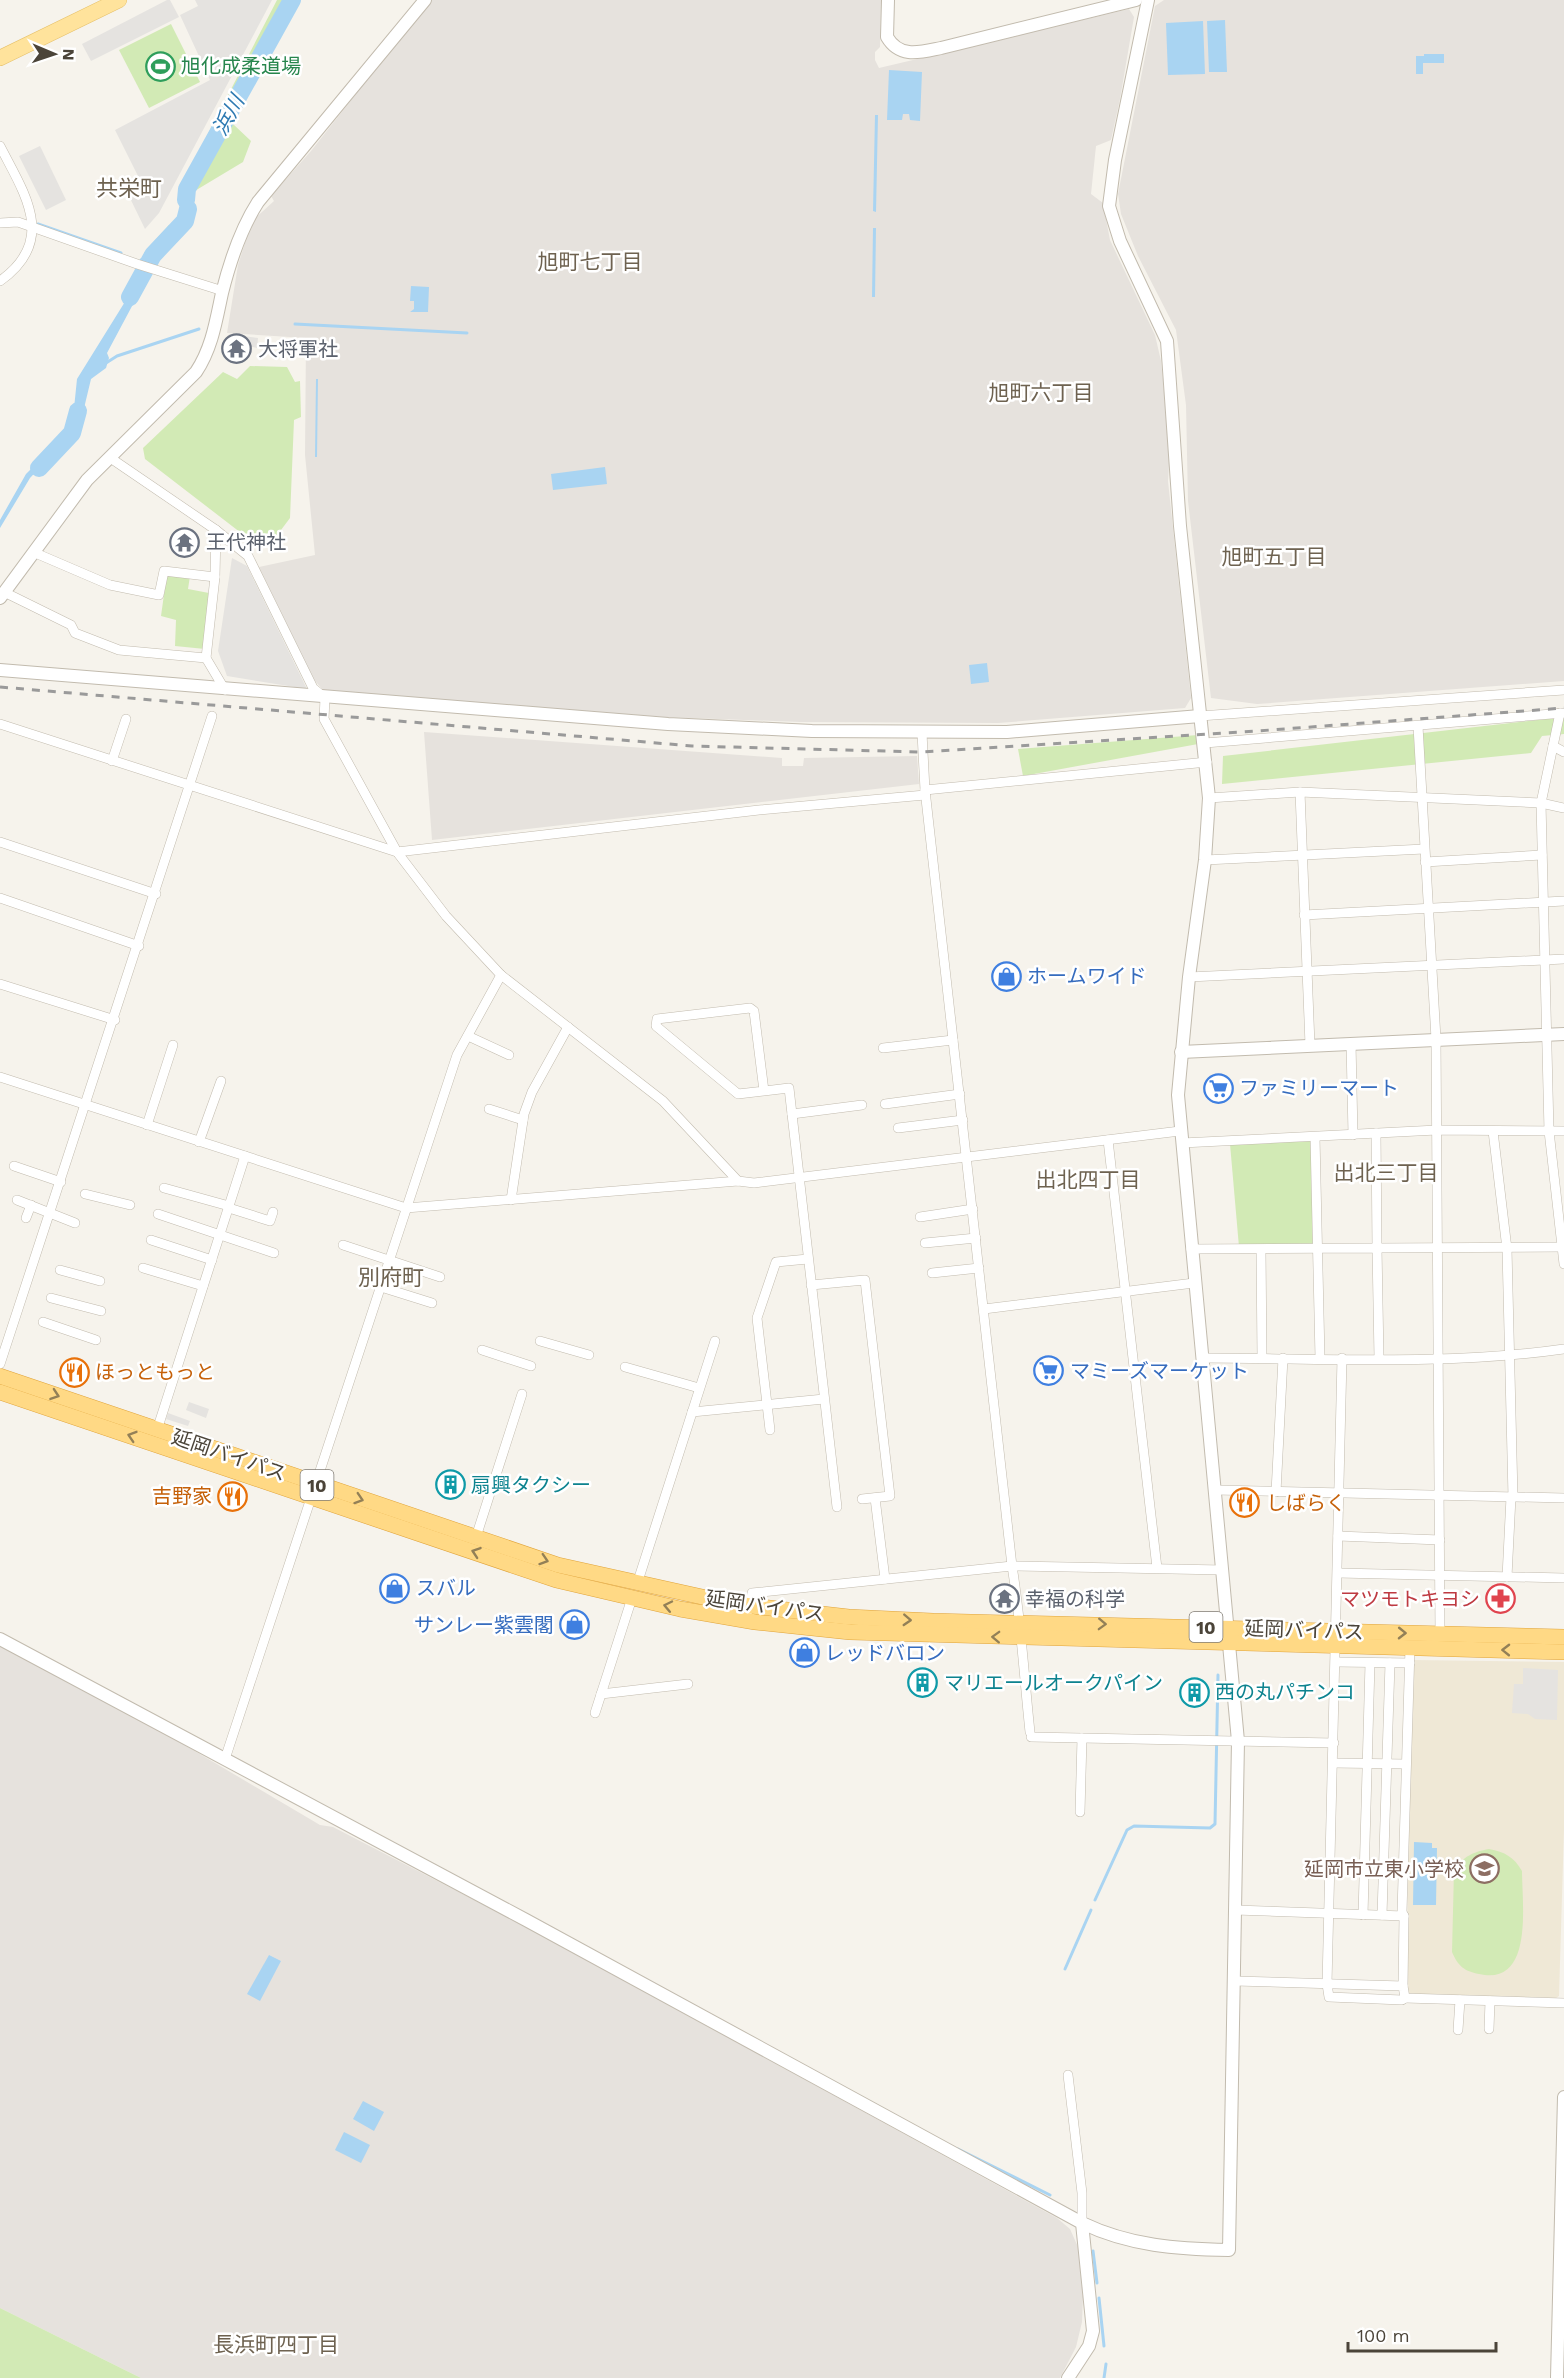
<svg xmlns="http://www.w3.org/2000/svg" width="1564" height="2378" font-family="'Work Sans','Noto Sans JP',sans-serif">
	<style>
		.industrial { fill: #e6e2dd }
		.education { fill: #efe8d6 }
		.green { fill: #d2eab5 }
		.parking { fill: #e5e3e0 }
		.water { fill: #a9d4f2 }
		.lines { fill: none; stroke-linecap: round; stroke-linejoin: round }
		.stream { stroke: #a9d4f2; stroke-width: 3 }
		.river { stroke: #a9d4f2; stroke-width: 18 }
		.minor-casing { stroke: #c2bbae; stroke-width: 10 }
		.tertiary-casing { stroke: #c2bbae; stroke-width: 14 }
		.primary-casing { stroke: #e6c16a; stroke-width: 16 }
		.trunk-casing { stroke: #e0a43c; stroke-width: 16 }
		.minor { stroke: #fff; stroke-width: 9 }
		.tertiary { stroke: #fff; stroke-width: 12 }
		.primary { stroke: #ffe39c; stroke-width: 15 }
		.trunk { stroke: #ffd985; stroke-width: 15 }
		.rail { stroke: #9a9a9a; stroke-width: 3; stroke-dasharray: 8 8; stroke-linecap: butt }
		.oneway { stroke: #938057 }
		.labels { text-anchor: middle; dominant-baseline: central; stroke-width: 5; stroke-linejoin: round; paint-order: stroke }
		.shield { fill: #fff; stroke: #817c74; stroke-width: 1.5 }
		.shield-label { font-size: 18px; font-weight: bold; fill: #4b4439 }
		.leisure-label { font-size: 20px; fill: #27864d; stroke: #fff; text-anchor: start }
		.worship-label { font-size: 20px; fill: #5b616d; stroke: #fff; text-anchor: start }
		.shop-label { font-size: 20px; fill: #366cbe; stroke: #fff; text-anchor: start }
		.food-label { font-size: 20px; fill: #c56008; stroke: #fff; text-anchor: start }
		.street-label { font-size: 20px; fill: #4b4439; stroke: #fff }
		.culture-label { font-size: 20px; fill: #0d838f; stroke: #fff; text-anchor: start }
		.health-label { font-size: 20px; fill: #be3a42; stroke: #fff; text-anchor: end }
		.education-label { font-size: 20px; fill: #785e54; stroke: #fff; text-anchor: end }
		.water-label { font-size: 21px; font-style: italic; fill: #2e7ab2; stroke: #fff }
		.neighbourhood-label { font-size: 21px; fill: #6e6250; stroke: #fff }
		.quarter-label { font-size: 22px; fill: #6e6250; stroke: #fff }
	</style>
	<rect width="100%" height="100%" fill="#f6f3ec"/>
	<g class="industrial">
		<polygon points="430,0 881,0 880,47 875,52 875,60 879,68 1129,9 1134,17 1120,99 1111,140 1096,146 1091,194 1103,203 1110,240 1155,335 1161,361 1170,448 1168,481 1191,698 1185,708 998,723 800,722 664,717 324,691 314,680 259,567 315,555 305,455 306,338 227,333 238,265 252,221 274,201 271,196 311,151"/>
		<polygon points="1164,0 1564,0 1564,681 1257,704 1211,698 1188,501 1186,405 1176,330 1138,256 1121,214 1118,194 1155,6"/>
		<polygon points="424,732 782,758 782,766 803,766 804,758 917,756 919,784 432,840"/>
		<polygon points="0,1644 149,1724 320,1825 333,1827 538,1933 1057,2218 1070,2229 1078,2247 1083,2297 1082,2322 1076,2347 1060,2378 141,2378 0,2308"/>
	</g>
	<polygon class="education" points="1412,1660 1564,1662 1564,1829 1559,1996 1556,1998 1409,1994 1406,1992"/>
	<g class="green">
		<polygon points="277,0 294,0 233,124 251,141 243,162 183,198 180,188"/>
		<polygon points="171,24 200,82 149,108 119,50"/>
		<polygon points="191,206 190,217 158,262 144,253 169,225 175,225 182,210"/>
		<polygon points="250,366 287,367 295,382 300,381 301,417 294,420 290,518 275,538 258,546 145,459 143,448 223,372 237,379"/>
		<polygon points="167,573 190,576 188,589 209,593 205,649 175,646 176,620 161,616"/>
		<polygon points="1564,717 1564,734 1542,736 1531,753 1222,784 1223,756"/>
		<polygon points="1198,735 1198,744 1023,776 1018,749"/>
		<polygon points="1312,1141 1314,1245 1239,1247 1230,1144"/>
		<path d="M1489,1849C1505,1852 1514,1857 1522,1871C1522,1904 1534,1987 1479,1974C1464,1971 1458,1966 1452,1952L1454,1870C1464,1856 1473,1852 1489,1849Z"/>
		<polygon points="0,2308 141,2378 0,2378"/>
	</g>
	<g class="parking">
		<polygon points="167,0 170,0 179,17 91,61 82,44"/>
		<polygon points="195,0 272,0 159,213 145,229 127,192 141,182 115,130 210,80 180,15 198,6"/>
		<polygon points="40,146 66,200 46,210 19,156"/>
		<polygon points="229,334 258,338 257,348 228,341"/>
		<polygon points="232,558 247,566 307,689 227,676 218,651"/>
		<polygon points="189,1402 209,1409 206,1418 186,1410"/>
		<polygon points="168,1413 190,1421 188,1426 166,1419"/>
		<polygon points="1523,1668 1558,1670 1557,1720 1535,1719 1528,1714 1512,1713 1514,1684 1523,1684"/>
	</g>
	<g class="water">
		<polygon points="1225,20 1227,72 1209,72 1207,21"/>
		<polygon points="1203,21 1205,74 1168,75 1166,23"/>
		<polygon points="1424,54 1444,54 1444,63 1423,63 1423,74 1416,74 1416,56 1424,56"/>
		<polygon points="889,70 922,72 920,121 910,120 909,114 903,114 902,120 887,120"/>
		<polygon points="875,115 878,115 876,212 873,211"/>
		<polygon points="873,228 876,228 875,297 872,297"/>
		<polygon points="141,276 147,278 107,353 109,358 106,368 91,379 80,425 30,478 0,528 0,520 26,474 72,428 77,379"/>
		<polygon points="411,286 429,287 428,312 410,312 414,309 414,301 410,301"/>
		<polygon points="316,379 318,379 317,457 315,457"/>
		<polygon points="605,467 607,484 553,490 551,474"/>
		<polygon points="987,663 989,682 971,684 969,665"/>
		<polygon points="1414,1842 1432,1843 1432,1848 1437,1848 1436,1905 1413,1905"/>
		<polygon points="269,1955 281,1961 260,2001 247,1994"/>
		<polygon points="363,2101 384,2112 374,2131 353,2119"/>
		<polygon points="344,2132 370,2145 361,2163 335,2150"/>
	</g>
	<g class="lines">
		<g class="stream">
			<polyline points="38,224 121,253"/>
			<polyline points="141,260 149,262"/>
			<polyline points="295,324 467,333"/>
			<polyline points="106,363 117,356 199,329"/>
			<polyline points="1095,1900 1127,1830 1134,1826 1210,1828 1215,1824 1218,1675"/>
			<polyline points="1065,1969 1091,1910"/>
			<polyline points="958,2149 1050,2195"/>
			<polyline points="1093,2251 1097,2283"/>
			<polyline points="1099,2298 1104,2346"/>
			<polyline points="1104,2378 1106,2364"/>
		</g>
		<g class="river">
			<polyline points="186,200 187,189 292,0"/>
			<polyline points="130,297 153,255 185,221 188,209"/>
			<polyline points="39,468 72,433 78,411"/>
		</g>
		<defs>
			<g id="minor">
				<path d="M0,146C24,193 58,240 0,281"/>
				<polyline points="0,223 18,222 137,264 223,291"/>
				<polyline points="109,457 216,530 248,556 313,688 325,698 324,719 397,852 446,916 501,975 663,1101 738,1181"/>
				<polyline points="216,530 215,577 206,658 225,690"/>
				<polyline points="33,552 110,585 159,595 164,571 215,577"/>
				<polyline points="4,592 71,625 75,633 119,650 206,658"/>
				<polyline points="1560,713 1541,803 1549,1131 1564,1264"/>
				<polyline points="1200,716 1564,690"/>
				<polyline points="0,724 397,852 759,810 925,795"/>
				<polyline points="1418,726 1436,1039 1440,1634"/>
				<path d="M922,733L925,790L1012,1566C1021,1621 1024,1676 1030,1732"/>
				<polyline points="1205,743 1564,713"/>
				<polyline points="1553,746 1564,752"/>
				<polyline points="112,761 126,719"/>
				<polyline points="925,790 1207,762"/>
				<polyline points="1300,792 1310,1045"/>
				<polyline points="1209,798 1300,792 1541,803 1564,808"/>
				<polyline points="0,842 156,894"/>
				<polyline points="1205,860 1424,849"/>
				<polyline points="1425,862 1542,855"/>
				<polyline points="0,898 139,946"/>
				<polyline points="1304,915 1564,901"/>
				<polyline points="1189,977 1564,959"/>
				<polyline points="0,984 115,1020"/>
				<polyline points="468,1036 509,1055"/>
				<polyline points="1351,1043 1353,1135"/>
				<polyline points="883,1048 953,1040"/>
				<polyline points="0,1077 406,1208 738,1181 754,1183 1180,1131"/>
				<polyline points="764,1091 754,1011 750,1008 657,1019 656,1026 738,1094 789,1088 837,1507"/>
				<polyline points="885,1104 960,1094"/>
				<polyline points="489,1109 523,1120"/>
				<polyline points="792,1114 862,1105"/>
				<polyline points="147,1125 173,1045"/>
				<polyline points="898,1128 963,1120"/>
				<polyline points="1493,1131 1507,1249 1513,1497"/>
				<polyline points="1376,1133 1377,1248 1564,1247"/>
				<polyline points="1315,1137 1320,1358"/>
				<polyline points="1108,1140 1157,1568"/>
				<polyline points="199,1142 221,1081"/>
				<polyline points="1182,1143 1437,1130 1564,1131"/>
				<polyline points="14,1166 61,1182"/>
				<polyline points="164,1188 229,1206"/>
				<polyline points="85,1194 130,1205"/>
				<polyline points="17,1200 75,1223"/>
				<polyline points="511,1200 524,1114 532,1092 568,1027"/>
				<polyline points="229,1208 270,1221 273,1212"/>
				<polyline points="158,1214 274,1253"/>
				<polyline points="920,1217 973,1209"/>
				<polyline points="26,1218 31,1205"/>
				<polyline points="151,1240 212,1260"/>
				<polyline points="925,1243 976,1238"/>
				<polyline points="343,1245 440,1277"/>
				<polyline points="1191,1249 1377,1248 1379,1358"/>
				<polyline points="1261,1250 1262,1358"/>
				<polyline points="143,1268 203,1286"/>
				<polyline points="60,1270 100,1281"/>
				<polyline points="932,1273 979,1268"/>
				<polyline points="811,1285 865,1280 890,1496 862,1499"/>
				<polyline points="381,1287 432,1303"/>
				<polyline points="51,1298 101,1311"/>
				<polyline points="984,1309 1194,1283"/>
				<polyline points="43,1322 96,1340"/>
				<polyline points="540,1341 589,1355"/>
				<polyline points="482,1350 531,1366"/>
				<path d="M1202,1358C1322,1358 1445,1366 1564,1349"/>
				<polyline points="1342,1358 1327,1984 1329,1997 1402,2000 1405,1998"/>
				<polyline points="0,1364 212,716"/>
				<polyline points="625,1367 699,1388"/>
				<polyline points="692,1412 824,1399"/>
				<polyline points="157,1430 245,1156"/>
				<polyline points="770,1430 757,1318 776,1262 808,1259"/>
				<polyline points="1216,1490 1564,1498"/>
				<polyline points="1276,1492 1283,1358"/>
				<polyline points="875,1498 885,1579"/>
				<polyline points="1338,1536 1440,1540"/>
				<polyline points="476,1537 522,1394"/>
				<polyline points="1338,1573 1564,1578"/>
				<polyline points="1507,1577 1511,1497"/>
				<polyline points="637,1584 715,1341"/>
				<polyline points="749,1610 752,1593 1012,1566 1223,1570"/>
				<polyline points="1336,1662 1410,1663"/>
				<polyline points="601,1694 688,1684"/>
				<polyline points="595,1713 632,1598"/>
				<polyline points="1031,1737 1334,1743"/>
				<polyline points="225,1759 457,1055 501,975"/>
				<polyline points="1333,1763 1406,1764"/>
				<polyline points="1080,1812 1082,1738"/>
				<polyline points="1235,1910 1404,1916"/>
				<polyline points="1363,1915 1370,1663"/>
				<polyline points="1382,1915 1390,1663"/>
				<polyline points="1235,1981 1403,1986 1405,1998 1564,2003"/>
				<polyline points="1403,1986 1404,1916 1402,1912 1410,1648"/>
				<polyline points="1489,2029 1490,2001"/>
				<polyline points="1458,2030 1460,2000"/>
				<polyline points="1068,2075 1082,2193 1082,2223"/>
			</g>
			<g id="tertiary">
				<path d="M888,0L887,37C900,59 921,52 941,48L1136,0"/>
				<path d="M0,598L87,480L196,372C212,348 216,321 222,293C230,261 240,230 258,202L425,0"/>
				<polyline points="0,670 668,724 812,731 1007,732 1200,716"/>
				<polyline points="1181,1052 1564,1034"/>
				<polyline points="0,1639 526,1920 1082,2223 1093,2331 1089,2346 1068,2378"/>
				<path d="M1082,2223C1130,2246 1177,2249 1229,2250L1238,1741L1178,1095L1189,977L1205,860L1209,798L1180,526L1167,341L1120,241L1109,206L1115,160L1148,0"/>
				<polyline points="1557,2378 1564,2097"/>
			</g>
			<polyline id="primary" points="0,58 119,0"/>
			<g id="trunk">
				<polyline points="0,1376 558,1565 734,1604 849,1617 933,1621 1564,1637"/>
				<polyline points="0,1392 556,1580 680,1609 755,1622 850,1632 1564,1652"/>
			</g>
		</defs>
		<use href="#minor" class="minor-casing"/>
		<use href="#tertiary" class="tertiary-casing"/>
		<use href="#primary" class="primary-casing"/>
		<use href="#trunk" class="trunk-casing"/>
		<use href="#minor" class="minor"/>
		<use href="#tertiary" class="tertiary"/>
		<use href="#primary" class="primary"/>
		<use href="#trunk" class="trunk"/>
		<polyline class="rail" points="0,687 692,746 921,752 1257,731 1564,708"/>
	</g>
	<defs><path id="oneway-chevron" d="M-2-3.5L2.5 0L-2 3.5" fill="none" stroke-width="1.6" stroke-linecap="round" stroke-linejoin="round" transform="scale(1.5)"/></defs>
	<g class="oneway">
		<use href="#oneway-chevron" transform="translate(55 1395) rotate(19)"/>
		<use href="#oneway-chevron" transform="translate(132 1436) rotate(-162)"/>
		<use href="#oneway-chevron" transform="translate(359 1499) rotate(18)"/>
		<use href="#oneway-chevron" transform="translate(476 1552) rotate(-161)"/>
		<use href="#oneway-chevron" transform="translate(544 1560) rotate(18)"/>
		<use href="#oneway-chevron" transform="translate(668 1606) rotate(-168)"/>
		<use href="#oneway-chevron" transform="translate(907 1620) rotate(3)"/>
		<use href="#oneway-chevron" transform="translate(1102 1624) rotate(2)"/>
		<use href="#oneway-chevron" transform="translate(1402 1633) rotate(1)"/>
		<use href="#oneway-chevron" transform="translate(996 1637) rotate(-178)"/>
		<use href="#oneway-chevron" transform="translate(1506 1650) rotate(-179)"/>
	</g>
	<defs>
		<symbol id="stadium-ring" viewBox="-11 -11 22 22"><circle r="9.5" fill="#fff" stroke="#2e9e5b" stroke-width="1.5"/><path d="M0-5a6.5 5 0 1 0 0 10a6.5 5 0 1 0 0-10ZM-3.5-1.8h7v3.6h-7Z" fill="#2e9e5b"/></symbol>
		<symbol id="temple-ring" viewBox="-11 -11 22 22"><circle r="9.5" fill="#fff" stroke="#6b7280" stroke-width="1.5"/><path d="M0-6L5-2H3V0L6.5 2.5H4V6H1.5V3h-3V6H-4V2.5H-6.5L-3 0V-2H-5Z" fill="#6b7280"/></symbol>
		<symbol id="shop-ring" viewBox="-11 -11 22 22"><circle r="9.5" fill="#fff" stroke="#3f7fe0" stroke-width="1.5"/><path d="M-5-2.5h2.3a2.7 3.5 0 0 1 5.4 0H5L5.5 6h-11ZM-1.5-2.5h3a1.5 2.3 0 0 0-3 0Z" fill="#3f7fe0"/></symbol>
		<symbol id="supermarket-ring" viewBox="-11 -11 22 22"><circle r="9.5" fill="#fff" stroke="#3f7fe0" stroke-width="1.5"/><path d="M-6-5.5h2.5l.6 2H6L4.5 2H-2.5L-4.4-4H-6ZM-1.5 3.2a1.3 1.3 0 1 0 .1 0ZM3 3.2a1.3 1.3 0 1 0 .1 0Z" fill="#3f7fe0"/></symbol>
		<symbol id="restaurant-ring" viewBox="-11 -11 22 22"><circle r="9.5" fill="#fff" stroke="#e8710a" stroke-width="1.5"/><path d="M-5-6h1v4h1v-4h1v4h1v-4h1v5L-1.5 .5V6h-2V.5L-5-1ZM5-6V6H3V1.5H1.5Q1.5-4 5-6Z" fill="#e8710a"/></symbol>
		<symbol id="building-ring" viewBox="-11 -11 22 22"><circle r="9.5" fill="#fff" stroke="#0f9aa8" stroke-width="1.5"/><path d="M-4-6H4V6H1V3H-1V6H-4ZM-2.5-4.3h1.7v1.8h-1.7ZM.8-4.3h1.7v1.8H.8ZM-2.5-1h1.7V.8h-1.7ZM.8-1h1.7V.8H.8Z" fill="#0f9aa8"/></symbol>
		<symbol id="pharmacy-ring" viewBox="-11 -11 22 22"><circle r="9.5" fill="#fff" stroke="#e0444e" stroke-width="1.5"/><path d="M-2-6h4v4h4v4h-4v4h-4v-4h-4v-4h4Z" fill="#e0444e"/></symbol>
		<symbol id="school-ring" viewBox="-11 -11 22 22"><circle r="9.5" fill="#fff" stroke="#8d6e63" stroke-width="1.5"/><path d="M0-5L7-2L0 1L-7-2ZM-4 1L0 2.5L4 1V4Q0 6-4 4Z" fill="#8d6e63"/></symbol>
	</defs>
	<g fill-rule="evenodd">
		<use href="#stadium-ring" x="144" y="50" width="33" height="33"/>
		<use href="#temple-ring" x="220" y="332" width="33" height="33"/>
		<use href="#temple-ring" x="168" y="526" width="33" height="33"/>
		<use href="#shop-ring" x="990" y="960" width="33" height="33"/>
		<use href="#supermarket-ring" x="1202" y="1072" width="33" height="33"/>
		<use href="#supermarket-ring" x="1032" y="1354" width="33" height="33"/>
		<use href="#restaurant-ring" x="58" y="1356" width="33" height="33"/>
		<use href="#building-ring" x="434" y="1468" width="33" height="33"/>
		<use href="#restaurant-ring" x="216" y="1480" width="33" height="33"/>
		<use href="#restaurant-ring" x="1228" y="1486" width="33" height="33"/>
		<use href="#shop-ring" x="378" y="1572" width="33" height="33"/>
		<use href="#temple-ring" x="988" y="1582" width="33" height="33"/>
		<use href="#pharmacy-ring" x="1484" y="1582" width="33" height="33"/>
		<use href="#shop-ring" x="558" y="1608" width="33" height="33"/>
		<use href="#shop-ring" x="788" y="1636" width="33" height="33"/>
		<use href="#building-ring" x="906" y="1666" width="33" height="33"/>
		<use href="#building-ring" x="1178" y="1676" width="33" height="33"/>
		<use href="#school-ring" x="1468" y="1852" width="33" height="33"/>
	</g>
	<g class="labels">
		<g class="shield">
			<rect x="300.5" y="1470" width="33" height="30" rx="4.5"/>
			<rect x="1189.5" y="1612" width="33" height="30" rx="4.5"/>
		</g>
		<g class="shield-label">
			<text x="317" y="1485">10</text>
			<text x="1206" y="1627">10</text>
		</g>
		<g class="leisure-label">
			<text x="181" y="66">旭化成柔道場</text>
		</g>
		<g class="worship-label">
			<text x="258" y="349">大将軍社</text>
			<text x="206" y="542">王代神社</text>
			<text x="1025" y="1599">幸福の科学</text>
		</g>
		<g class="shop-label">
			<text x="1027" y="976">ホームワイド</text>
			<text x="1239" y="1088">ファミリーマート</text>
			<text x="1070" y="1371">マミーズマーケット</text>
			<text x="416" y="1588">スバル</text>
			<text x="554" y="1625" text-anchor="end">サンレー紫雲閣</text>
			<text x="825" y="1653">レッドバロン</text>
		</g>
		<g class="food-label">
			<text x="95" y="1372">ほっともっと</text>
			<text x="212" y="1496" text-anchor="end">吉野家</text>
			<text x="1266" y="1503">しばらく</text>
		</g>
		<g class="street-label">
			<text transform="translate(229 1455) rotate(19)">延岡バイパス</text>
			<text transform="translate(765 1606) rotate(8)">延岡バイパス</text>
			<text transform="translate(1304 1630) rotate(2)">延岡バイパス</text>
		</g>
		<g class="culture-label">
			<text x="471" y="1485">扇興タクシー</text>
			<text x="944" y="1683">マリエールオークパイン</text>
			<text x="1215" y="1692">西の丸パチンコ</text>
		</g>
		<g class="health-label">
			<text x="1480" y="1599">マツモトキヨシ</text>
		</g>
		<g class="education-label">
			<text x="1464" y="1869">延岡市立東小学校</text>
		</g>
		<g class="water-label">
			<text transform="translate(228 115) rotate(-61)">浜川</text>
		</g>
		<g class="neighbourhood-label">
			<text x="590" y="261">旭町七丁目</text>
			<text x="1041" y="392">旭町六丁目</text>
			<text x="1274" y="556">旭町五丁目</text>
			<text x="1386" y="1172">出北三丁目</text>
			<text x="1088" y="1179">出北四丁目</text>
			<text x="276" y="2344">長浜町四丁目</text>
		</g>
		<g class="quarter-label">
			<text x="129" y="188">共栄町</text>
			<text x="391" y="1277">別府町</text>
		</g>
	</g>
	<g transform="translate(54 54) rotate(92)" stroke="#ffffff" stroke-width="4.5" paint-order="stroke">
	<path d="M0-4.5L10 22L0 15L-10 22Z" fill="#4b4439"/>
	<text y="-9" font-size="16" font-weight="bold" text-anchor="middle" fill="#4b4439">N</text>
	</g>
	<path d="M1348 2342v9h148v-9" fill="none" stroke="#4b4439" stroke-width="3"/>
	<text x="1357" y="2342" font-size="18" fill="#4b4439" stroke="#ffffff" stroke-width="4.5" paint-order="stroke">100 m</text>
</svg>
